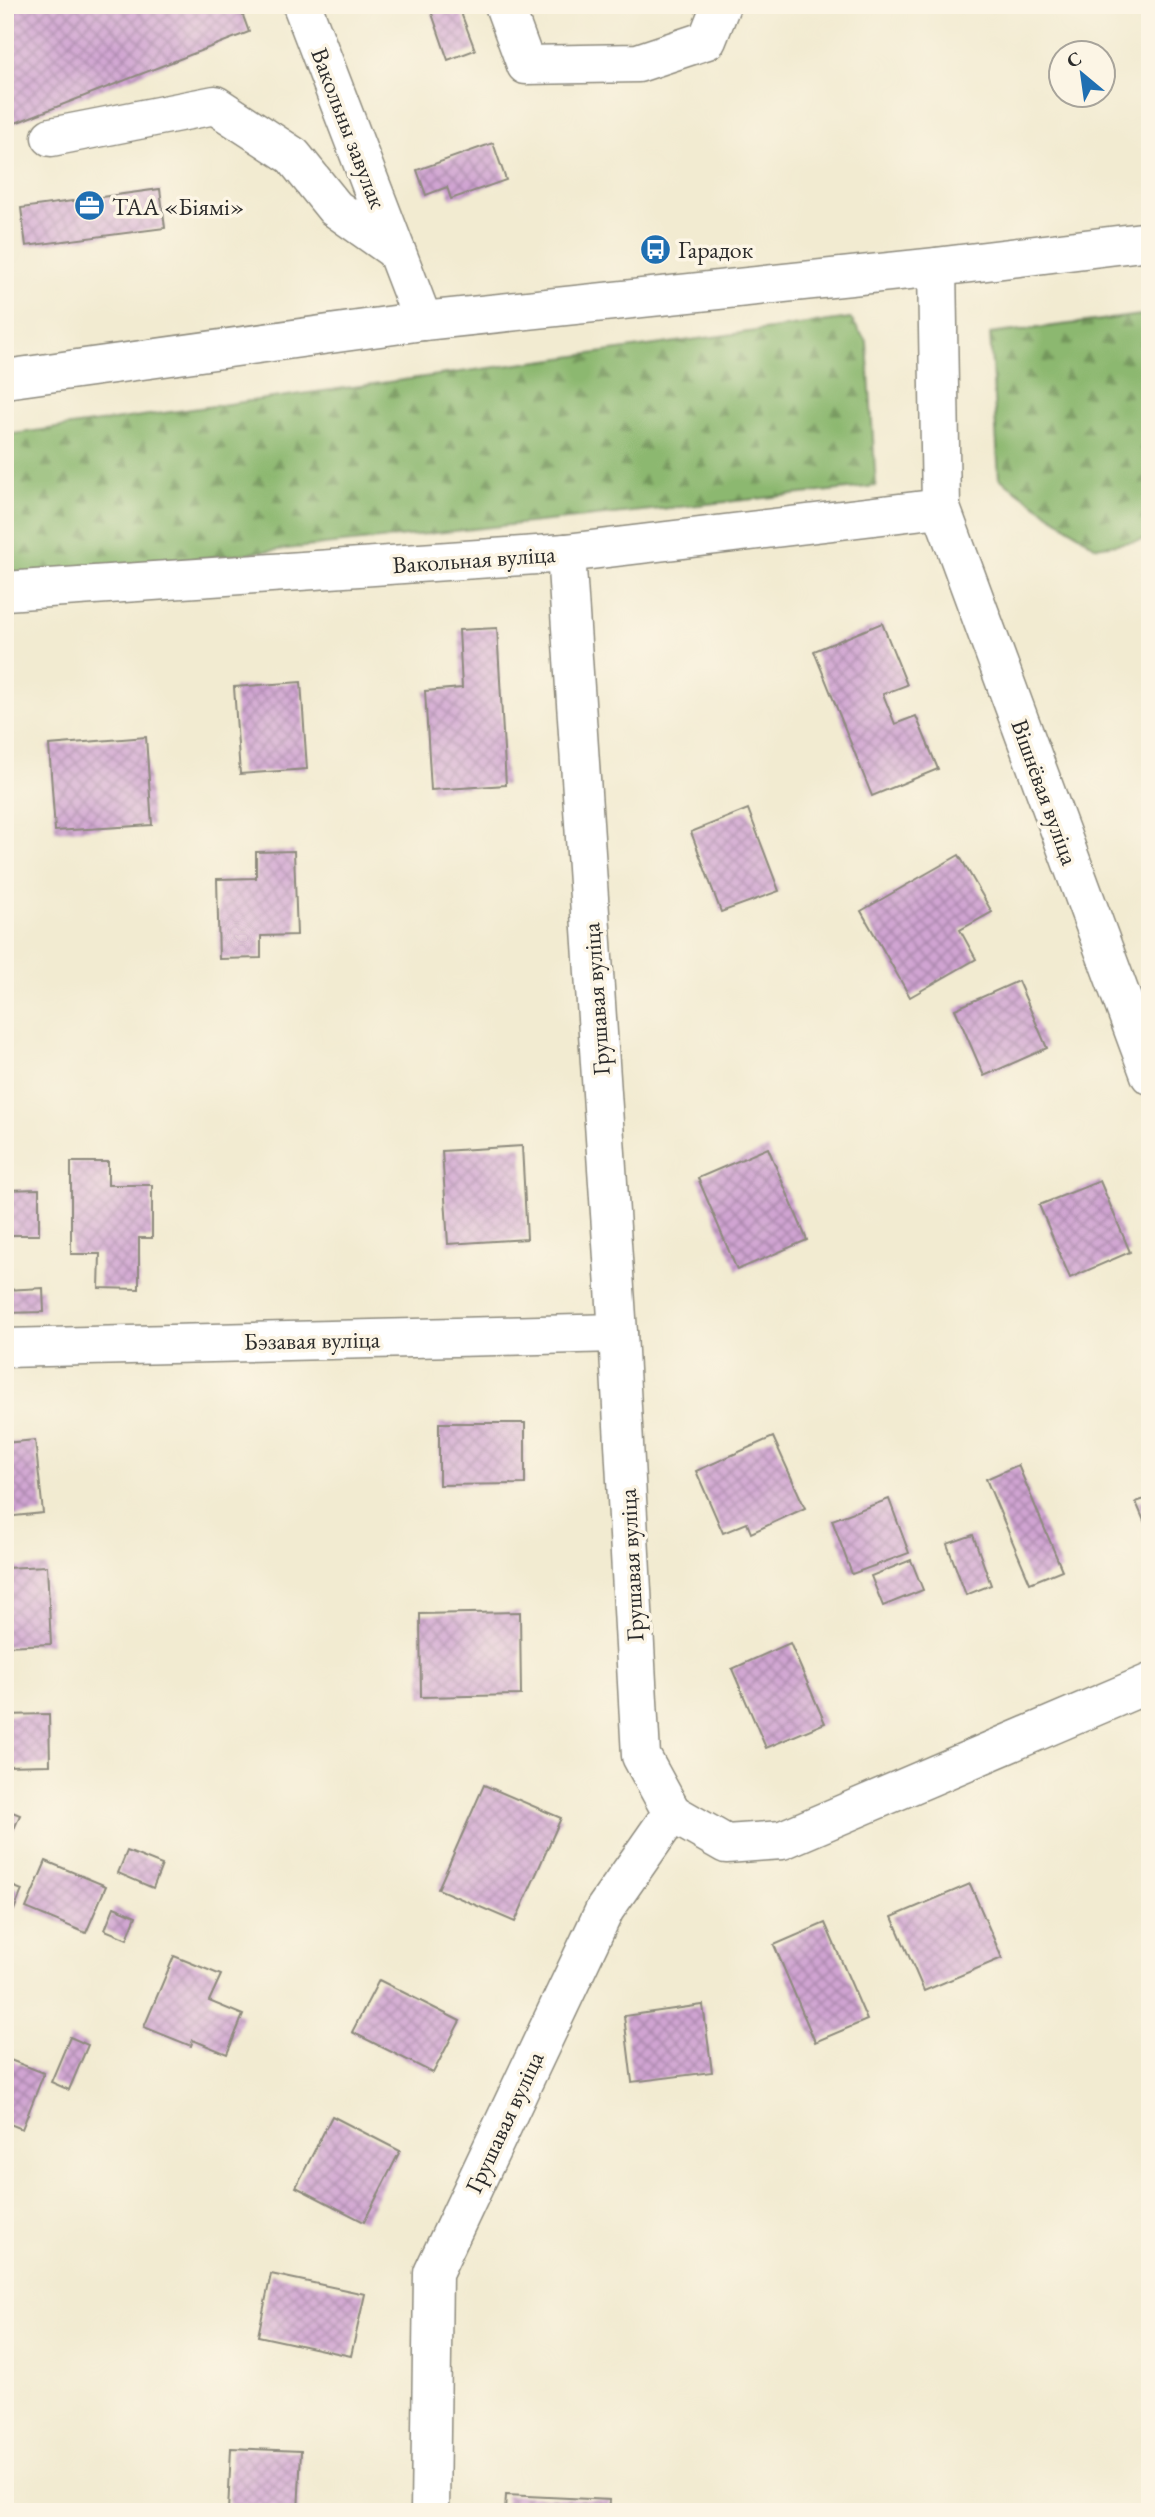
<svg xmlns="http://www.w3.org/2000/svg" width="1155" height="2517" font-family="'EB Garamond',serif">
	<style>
		.forest { fill: url(#forest-firs); stroke: #5c724e; stroke-width: 2 }
		.building { fill: url(#building-cross-hatch) }
		.lines { fill: none; stroke-linecap: round; stroke-linejoin: round }
		.minor-casing { stroke: #8e8b7e; stroke-width: 41 }
		.major-casing { stroke: #8e8b7e; stroke-width: 41 }
		.minor { stroke: #fff; stroke-width: 38 }
		.major { stroke: #fff; stroke-width: 38 }
		.labels { text-anchor: middle; dominant-baseline: central; stroke-width: 7; stroke-linejoin: round; paint-order: stroke }
		.street-label { font-size: 24px; fill: #2b2b2b; stroke: #fcf5e5 }
		.poi-label { font-size: 24px; fill: #2b2b2b; stroke: #fcf5e5; text-anchor: start }
	</style>
	<defs>
		<pattern id="forest-firs" width="22" height="20" patternUnits="userSpaceOnUse" patternTransform="scale(1.75)"><rect width="22" height="20" fill="#8cb870"/><path d="M5 1l3.5 6h-7zM16 11l3.5 6h-7z" fill="#73965c"/></pattern>
		<pattern id="building-cross-hatch" width="8" height="8" patternUnits="userSpaceOnUse" patternTransform="scale(1.75)"><rect width="8" height="8" fill="#d0a4d2"/><path d="M0 0l8 8M0 8l8-8" fill="none" stroke="#a986ab"/></pattern>
	</defs>
	<rect width="100%" height="100%" fill="#fcf5e5"/>
	<filter id="ink" filterUnits="userSpaceOnUse"><feTurbulence type="fractalNoise" baseFrequency=".0143" numOctaves="2"/><feDisplacementMap in="SourceGraphic" scale="14" xChannelSelector="R" yChannelSelector="G"/><feConvolveMatrix kernelMatrix="1 2 1 2 8 2 1 2 1" color-interpolation-filters="sRGB"/></filter>
	<filter id="wash" filterUnits="userSpaceOnUse"><feTurbulence type="fractalNoise" baseFrequency=".00686" numOctaves="4" result="noise"/><feDisplacementMap in="SourceGraphic" scale="28" xChannelSelector="R" yChannelSelector="G"/><feGaussianBlur stdDeviation="1.57" result="paint"/><feColorMatrix in="noise" values="0 0 0 0 0 0 0 0 0 0 0 0 0 0 0 0 0 1.4 0 .05"/><feComposite in="paint" operator="in"/></filter>
	<g filter="url(#wash)">
		<rect width="100%" height="100%" fill="#f2ebd1"/>
		<g class="forest">
			<polygon points="1150,314 1150,539 1096,547 999,478 990,334"/>
			<polygon points="850,318 867,342 876,486 5,579 5,435"/>
		</g>
		<g id="blocks">
			<g class="building">
				<polygon points="5,5 239,5 249,32 5,127"/>
				<polygon points="429,5 458,5 475,50 448,60"/>
				<polygon points="493,143 506,180 451,199 447,187 426,195 417,170"/>
				<polygon points="160,189 165,228 26,246 21,208"/>
				<polygon points="882,623 907,685 883,694 895,724 916,716 938,769 872,796 814,651"/>
				<polygon points="497,628 506,785 431,790 425,691 462,688 459,630"/>
				<polygon points="301,682 307,769 240,774 234,687"/>
				<polygon points="146,737 152,825 55,831 49,745"/>
				<polygon points="748,809 779,891 721,912 691,832"/>
				<polygon points="294,851 297,935 261,936 261,958 219,959 217,879 256,878 256,852"/>
				<polygon points="959,855 992,912 960,930 976,959 910,997 861,911"/>
				<polygon points="8,940 10,978 5,978 5,941"/>
				<polygon points="1018,981 1047,1048 984,1076 955,1009"/>
				<polygon points="522,1146 527,1239 448,1244 442,1151"/>
				<polygon points="768,1148 807,1240 737,1270 698,1178"/>
				<polygon points="71,1162 108,1162 108,1185 152,1185 152,1238 139,1238 139,1289 99,1288 100,1254 71,1254"/>
				<polygon points="1100,1181 1130,1252 1070,1278 1039,1205"/>
				<polygon points="39,1189 39,1235 6,1235 7,1190"/>
				<polygon points="43,1288 44,1312 5,1313 5,1290"/>
				<polygon points="439,1423 525,1423 525,1484 439,1485"/>
				<polygon points="773,1437 805,1508 751,1533 747,1523 723,1533 696,1471"/>
				<polygon points="35,1440 43,1513 5,1517 5,1443"/>
				<polygon points="1018,1465 1062,1570 1030,1583 986,1479"/>
				<polygon points="1150,1497 1150,1535 1136,1502"/>
				<polygon points="889,1499 909,1553 852,1574 832,1520"/>
				<polygon points="973,1535 991,1585 966,1595 947,1544"/>
				<polygon points="911,1560 923,1590 883,1606 871,1576"/>
				<polygon points="47,1566 51,1644 5,1646 5,1568"/>
				<polygon points="520,1612 521,1695 421,1697 420,1614"/>
				<polygon points="790,1643 825,1723 766,1748 732,1669"/>
				<polygon points="49,1714 50,1765 5,1766 5,1715"/>
				<polygon points="484,1785 561,1818 515,1922 438,1889"/>
				<polygon points="5,1809 20,1815 5,1850"/>
				<polygon points="127,1851 162,1865 153,1888 118,1873"/>
				<polygon points="46,1861 106,1886 86,1933 26,1908"/>
				<polygon points="5,1883 22,1890 14,1910 5,1906"/>
				<polygon points="970,1884 1002,1958 924,1991 892,1917"/>
				<polygon points="114,1907 136,1916 127,1939 105,1930"/>
				<polygon points="825,1923 867,2020 815,2042 774,1945"/>
				<polygon points="174,1956 221,1975 209,2001 243,2015 227,2054 193,2040 191,2046 144,2027"/>
				<polygon points="379,1980 460,2021 433,2073 352,2032"/>
				<polygon points="703,2005 712,2072 632,2082 624,2016"/>
				<polygon points="70,2037 88,2045 69,2090 51,2082"/>
				<polygon points="5,2058 44,2073 22,2129 5,2122"/>
				<polygon points="332,2116 400,2151 364,2222 296,2187"/>
				<polygon points="271,2274 365,2294 351,2356 258,2336"/>
				<polygon points="231,2448 301,2451 298,2512 228,2512"/>
				<polygon points="506,2495 610,2500 609,2512 505,2512"/>
			</g>
		</g>
	</g>
	<g filter="url(#ink)">
		<use href="#blocks" fill-opacity="0" stroke="#8e8b7e" stroke-width="2"/>
		<g class="lines">
			<defs>
				<g id="minor">
					<polyline points="302,5 423,321"/>
					<polyline points="504,5 526,65 638,63 707,40 721,5"/>
					<polyline points="51,137 215,105 293,156 335,208 396,251"/>
					<polyline points="937,267 941,508 1150,1075"/>
					<polyline points="5,591 566,553 941,508"/>
					<polyline points="5,1348 618,1333"/>
					<polyline points="672,1813 726,1844 782,1840 1150,1683"/>
					<polyline points="430,2512 433,2273 605,1909 672,1813 641,1756 618,1333 566,553"/>
				</g>
				<polyline id="major" points="5,379 423,321 937,267 1150,241"/>
			</defs>
			<use href="#minor" class="minor-casing"/>
			<use href="#major" class="major-casing"/>
			<use href="#minor" class="minor"/>
			<use href="#major" class="major"/>
		</g>
	</g>
	<defs>
		<symbol id="office-disc" viewBox="-11 -11 22 22"><circle r="9.5" fill="#1f6fb2" stroke="#fcf5e5"/><path d="M-6-3h4V-5.5h4V-3h4V5H-6ZM-1-4.5V-3h2v-1.5ZM-6 0V1H6V0Z" fill="#fff"/></symbol>
		<symbol id="bus-disc" viewBox="-11 -11 22 22"><circle r="9.5" fill="#1f6fb2" stroke="#fcf5e5"/><path d="M-5-6H5V4H4V6H2V4H-2V6H-4V4H-5ZM-3.5-4V0h7V-4ZM-3.5 1.2v1.5H-2V1.2ZM2 1.2v1.5H3.5V1.2Z" fill="#fff"/></symbol>
	</defs>
	<g fill-rule="evenodd">
		<use href="#office-disc" x="72" y="188" width="35" height="35"/>
		<use href="#bus-disc" x="638" y="232" width="35" height="35"/>
	</g>
	<g class="labels">
		<g class="street-label">
			<text transform="translate(349 128) rotate(69)">Вакольны завулак</text>
			<text transform="translate(474 559) rotate(-4)">Вакольная вуліца</text>
			<text transform="translate(1045 792) rotate(70)">Вішнёвая вуліца</text>
			<text transform="translate(596 999) rotate(-94)">Грушавая вуліца</text>
			<text transform="translate(312 1340) rotate(-1)">Бэзавая вуліца</text>
			<text transform="translate(631 1565) rotate(-93)">Грушавая вуліца</text>
			<text transform="translate(504 2122) rotate(-65)">Грушавая вуліца</text>
		</g>
		<g class="poi-label">
			<text x="112" y="206">ТАА «Біямі»</text>
			<text x="678" y="249">Гарадок</text>
		</g>
	</g>
	<rect width="1155" height="2517" fill="none" stroke="#fcf5e5" stroke-width="28"/>
	<g transform="translate(1082 74) rotate(331)"><circle r="33" fill="#fcf5e5" stroke="#a8a49b" stroke-width="2"/>
	<path d="M0-5L12 26L0 18L-12 26Z" fill="#1f6fb2"/>
	<text y="-10" font-size="19" font-weight="bold" text-anchor="middle" fill="#2b2b2b">С</text>
	</g>
</svg>
